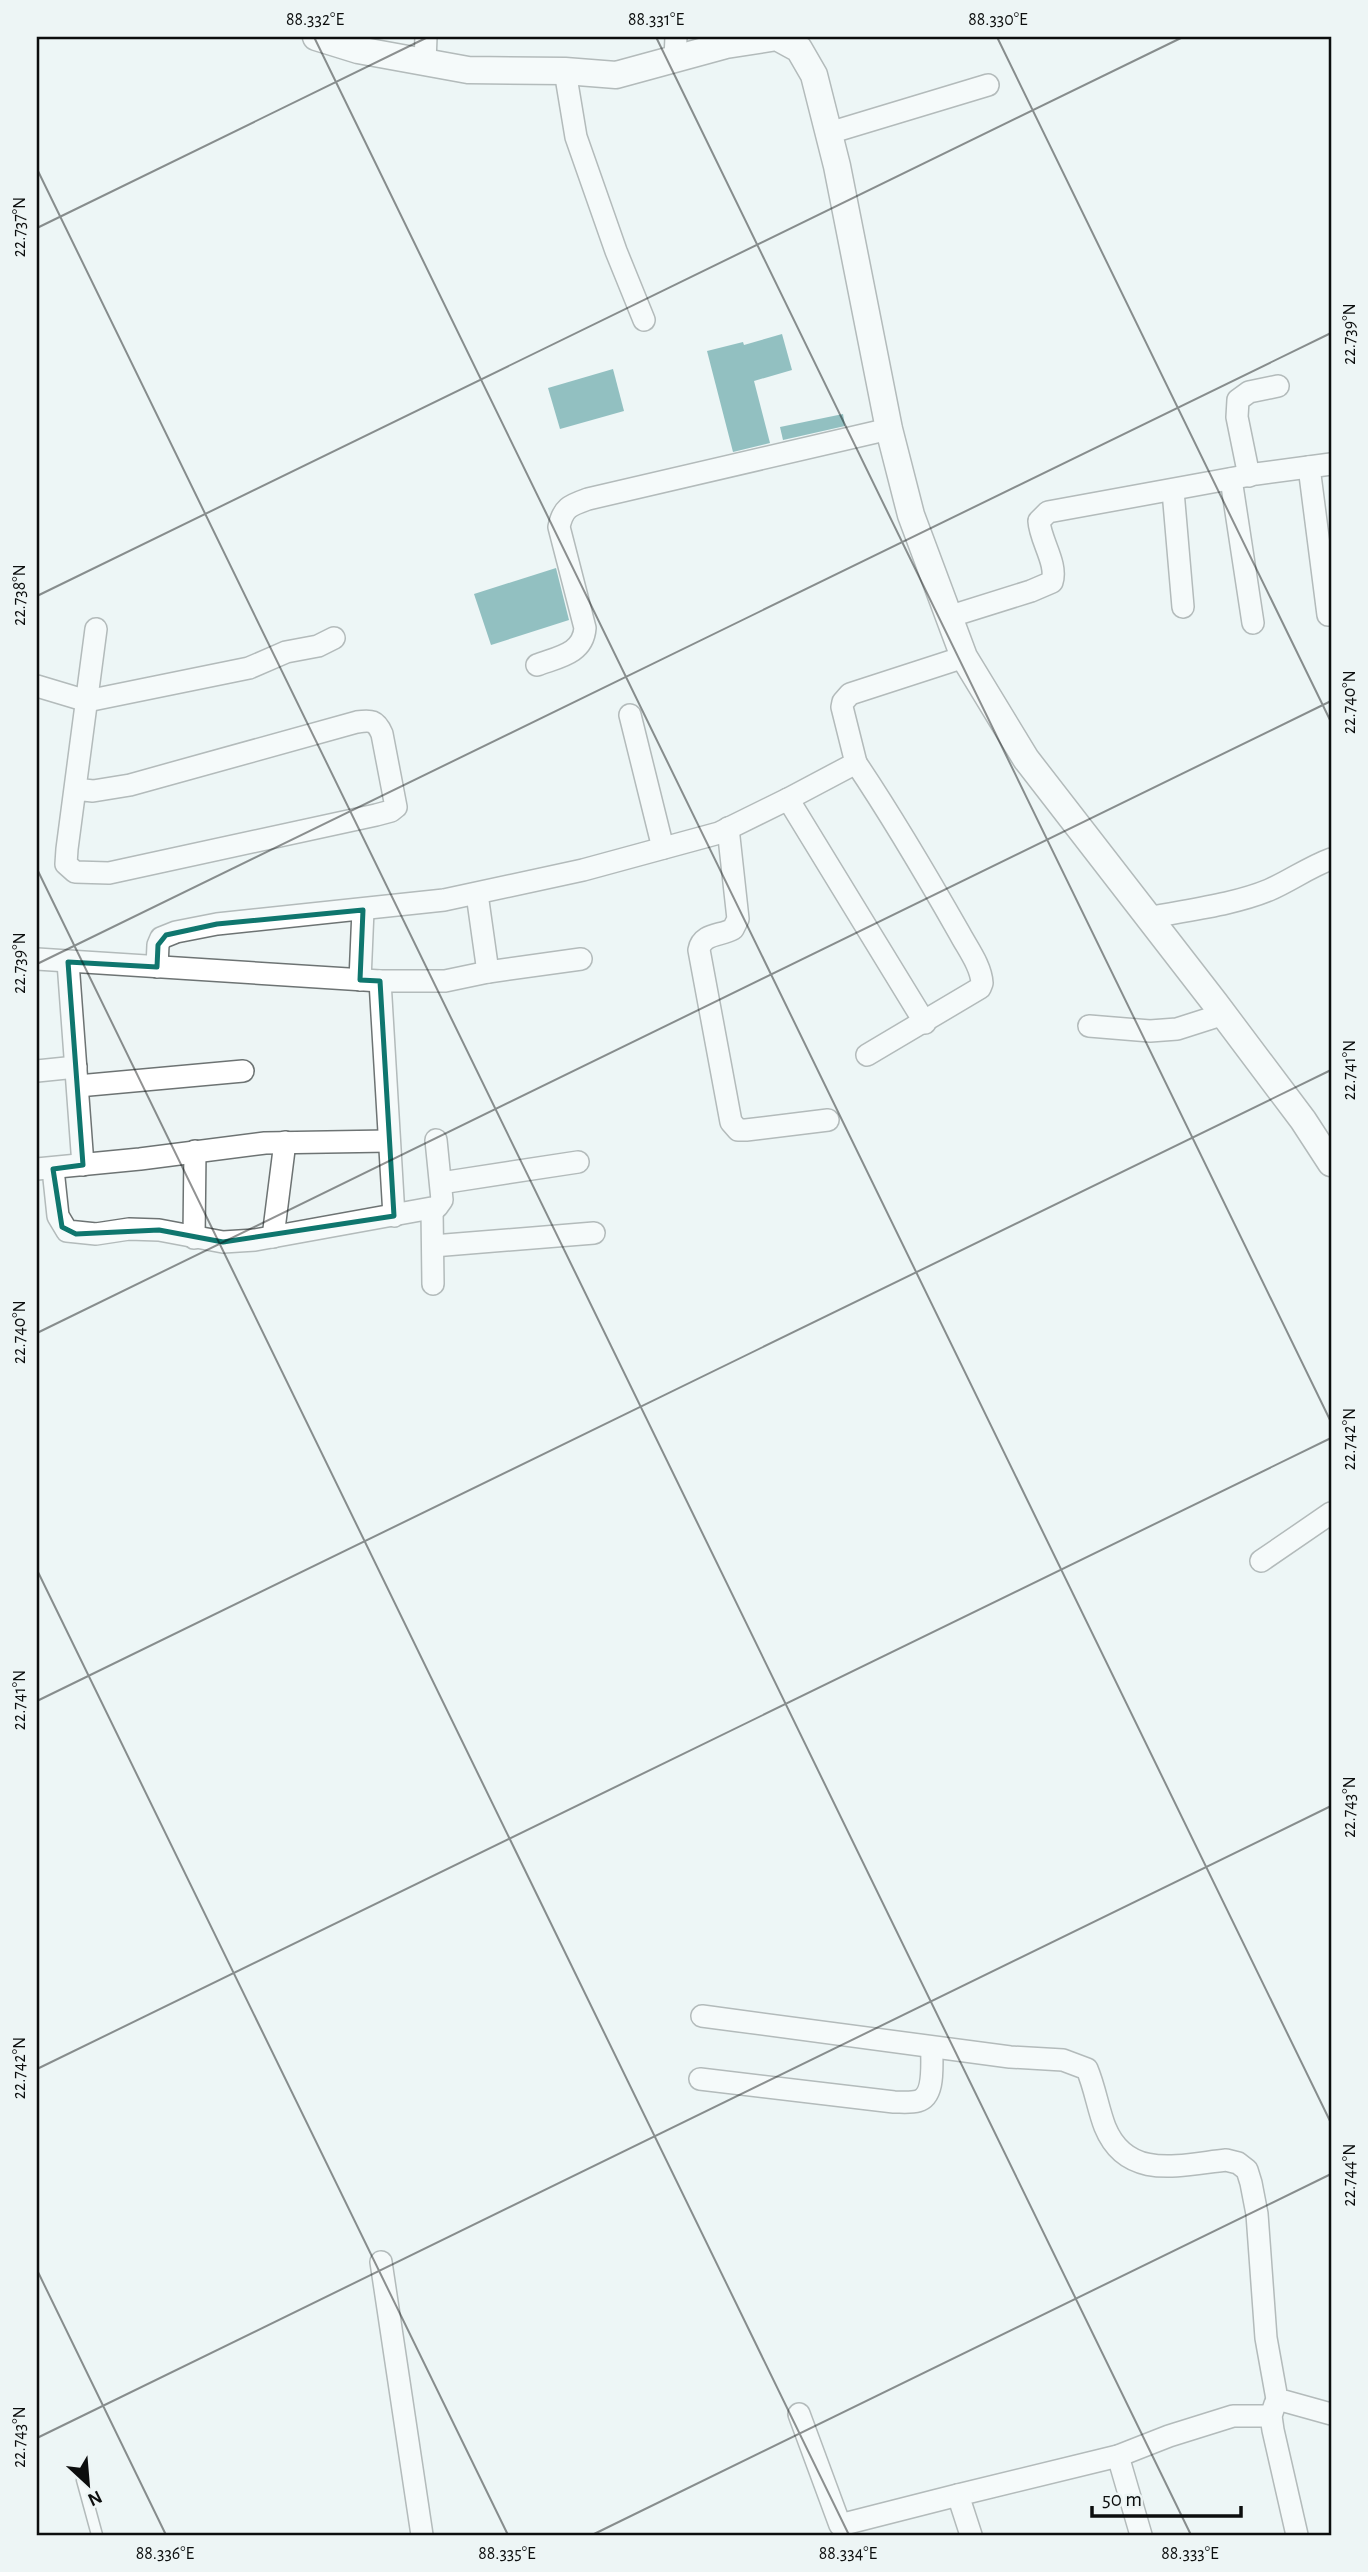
<svg xmlns="http://www.w3.org/2000/svg" width="1368" height="2572" font-family="'Alegreya Sans',sans-serif">
	<style>
		.building { fill: #257f82 }
		.lines { fill: none; stroke-linecap: round; stroke-linejoin: round }
		.service-casing { stroke: #6d7373; stroke-width: 13 }
		.minor-casing { stroke: #6d7373; stroke-width: 24 }
		.tertiary-casing { stroke: #6d7373; stroke-width: 29 }
		.service { stroke: #fff; stroke-width: 10 }
		.minor { stroke: #fff; stroke-width: 21 }
		.tertiary { stroke: #fff; stroke-width: 26 }
		.marked { fill: none; stroke: #0f766e; stroke-width: 5; stroke-linejoin: round }
		.ticks { fill: none; stroke: #0c0e0e; stroke-width: 2; stroke-opacity: 0.45 }
		.neatline { fill: none; stroke: #0c0e0e; stroke-width: 2.5 }
		.ticks-label { font-size: 18px; text-anchor: middle; fill: #0c0e0e }
	</style>
	<rect width="100%" height="100%" fill="#edf5f5"/>
	<g class="building">
		<polygon points="782,334 792,370 754,381 770,443 733,452 707,351 743,342 744,345"/>
		<polygon points="613,369 624,411 560,429 548,388"/>
		<polygon points="843,414 845,426 783,440 780,427"/>
		<polygon points="556,568 569,620 491,645 474,594"/>
	</g>
	<g class="lines">
		<defs>
			<polyline id="service" points="82,2480 97,2535"/>
			<g id="minor">
				<polyline points="675,59 676,37"/>
				<polyline points="425,62 426,37"/>
				<polyline points="565,71 576,137 616,251 644,320"/>
				<polyline points="829,133 988,85"/>
				<polyline points="1309,467 1328,615"/>
				<polyline points="1249,476 1237,417 1238,400 1249,392 1278,386"/>
				<polyline points="1231,479 1253,623"/>
				<polyline points="1173,491 1183,607"/>
				<path d="M948,617L1031,591L1052,582C1058,564 1040,540 1039,521L1048,512L1256,474L1331,464"/>
				<path d="M537,665C558,657 583,654 585,628L559,527C563,507 571,505 588,499L889,429"/>
				<polyline points="37,686 87,701 249,668 286,652 318,646 334,638"/>
				<polyline points="630,715 663,848"/>
				<path d="M856,763C893,818 927,876 960,934C968,949 981,966 982,983L980,988L867,1055"/>
				<path d="M75,789L93,791L130,785L357,722C371,720 376,720 382,734L396,807L391,811L376,815L109,873L75,872L66,864L67,849L96,629"/>
				<polyline points="788,799 925,1023"/>
				<path d="M728,828L738,919L733,929C721,936 702,933 699,950L731,1122L738,1130H746L828,1120"/>
				<polyline points="477,894 488,972 581,959"/>
				<path d="M1148,918C1186,910 1233,905 1269,890C1290,881 1309,867 1331,859"/>
				<polyline points="37,959 380,981 445,981 488,972"/>
				<polyline points="68,962 83,1165"/>
				<polyline points="157,967 158,945 161,938 176,932 217,924 444,900 583,870 719,833 788,799 856,763 842,707 843,702 850,694 964,657"/>
				<polyline points="360,980 363,910"/>
				<polyline points="380,981 394,1216"/>
				<polyline points="1089,1026 1150,1031 1177,1029 1224,1014"/>
				<polyline points="37,1071 76,1067"/>
				<polyline points="78,1086 243,1071"/>
				<polyline points="37,1169 140,1159 265,1143 389,1141"/>
				<polyline points="53,1169 58,1216 67,1231 96,1234 129,1229 159,1230 223,1242 255,1240 437,1207 442,1200 436,1140"/>
				<polyline points="441,1183 578,1162"/>
				<polyline points="432,1210 433,1284"/>
				<polyline points="273,1237 285,1142"/>
				<polyline points="194,1238 195,1151"/>
				<polyline points="433,1246 594,1233"/>
				<polyline points="1261,1561 1331,1513"/>
				<path d="M702,2016L1010,2057L1063,2060L1087,2069C1095,2088 1098,2109 1105,2127C1127,2181 1180,2165 1226,2160L1238,2163L1247,2170L1251,2183L1257,2214L1266,2338L1277,2399L1331,2414"/>
				<path d="M700,2079L894,2102C902,2102 911,2103 918,2101C936,2096 931,2063 932,2048"/>
				<polyline points="381,2262 422,2535"/>
				<polyline points="1275,2404 1271,2416 1273,2430 1297,2535"/>
				<polyline points="799,2414 840,2525 958,2495"/>
				<polyline points="1118,2456 1141,2535"/>
				<polyline points="971,2535 958,2495 1118,2456 1169,2436 1233,2416 1271,2416"/>
			</g>
			<polyline id="tertiary" points="316,37 358,50 468,70 565,71 616,75 726,45 777,37 799,49 814,75 837,166 889,429 911,515 964,657 1026,759 1215,1003 1303,1120 1331,1163"/>
		</defs>
		<use href="#service" class="service-casing"/>
		<use href="#minor" class="minor-casing"/>
		<use href="#tertiary" class="tertiary-casing"/>
		<use href="#service" class="service"/>
		<use href="#minor" class="minor"/>
		<use href="#tertiary" class="tertiary"/>
	</g>
	<path d="M0 0H1368V2572H0ZM363,910L360,980L380,981L394,1216L223,1242L159,1230L76,1234L62,1227L53,1169L83,1165L68,962L157,967L158,945L166,935L217,924Z" fill="#edf5f5" fill-opacity=".55" fill-rule="evenodd"/>
	<path class="marked" d="M363,910L360,980L380,981L394,1216L223,1242L159,1230L76,1234L62,1227L53,1169L83,1165L68,962L157,967L158,945L166,935L217,924Z"/>
	<path class="ticks" d="M314,37L1331,2123M656,37L1331,1422M997,37L1331,722M37,169L1191,2535M37,228L428,37M37,596L1183,37M37,869L849,2535M37,964L1331,333M37,1333L1331,701M37,1570L508,2535M37,1701L1331,1070M37,2069L1331,1438M37,2270L166,2535M37,2438L1331,1806M592,2535L1331,2174"/>
	<rect width="1368" height="2572" fill="none" stroke="#edf5f5" stroke-width="77"/>
	<g transform="translate(88 2484) rotate(154)" stroke="#edf5f5" stroke-width="5" paint-order="stroke">
	<path d="M0-5L12 26L0 18L-12 26Z" fill="#0c0e0e"/>
	<text y="-10" font-size="19" font-weight="bold" text-anchor="middle" fill="#0c0e0e">N</text>
	</g>
	<path d="M1092 2506v10h149v-10" fill="none" stroke="#0c0e0e" stroke-width="3.5"/>
	<text x="1102" y="2506" font-size="21" fill="#0c0e0e" stroke="#edf5f5" stroke-width="5" paint-order="stroke">50 m</text>
	<rect x="38" y="38" width="1292" height="2496" class="neatline"/>
	<g class="ticks-label">
		<text x="315" y="25">88.332°E</text>
		<text x="656" y="25">88.331°E</text>
		<text x="998" y="25">88.330°E</text>
		<text transform="translate(19 227) rotate(-90)" y="6">22.737°N</text>
		<text transform="translate(1349 334) rotate(-90)" y="6">22.739°N</text>
		<text transform="translate(19 595) rotate(-90)" y="6">22.738°N</text>
		<text transform="translate(1349 702) rotate(-90)" y="6">22.740°N</text>
		<text transform="translate(19 963) rotate(-90)" y="6">22.739°N</text>
		<text transform="translate(1349 1070) rotate(-90)" y="6">22.741°N</text>
		<text transform="translate(19 1332) rotate(-90)" y="6">22.740°N</text>
		<text transform="translate(1349 1439) rotate(-90)" y="6">22.742°N</text>
		<text transform="translate(19 1700) rotate(-90)" y="6">22.741°N</text>
		<text transform="translate(1349 1807) rotate(-90)" y="6">22.743°N</text>
		<text transform="translate(19 2068) rotate(-90)" y="6">22.742°N</text>
		<text transform="translate(1349 2175) rotate(-90)" y="6">22.744°N</text>
		<text transform="translate(19 2437) rotate(-90)" y="6">22.743°N</text>
		<text x="165" y="2559">88.336°E</text>
		<text x="507" y="2559">88.335°E</text>
		<text x="848" y="2559">88.334°E</text>
		<text x="1190" y="2559">88.333°E</text>
	</g>
</svg>
